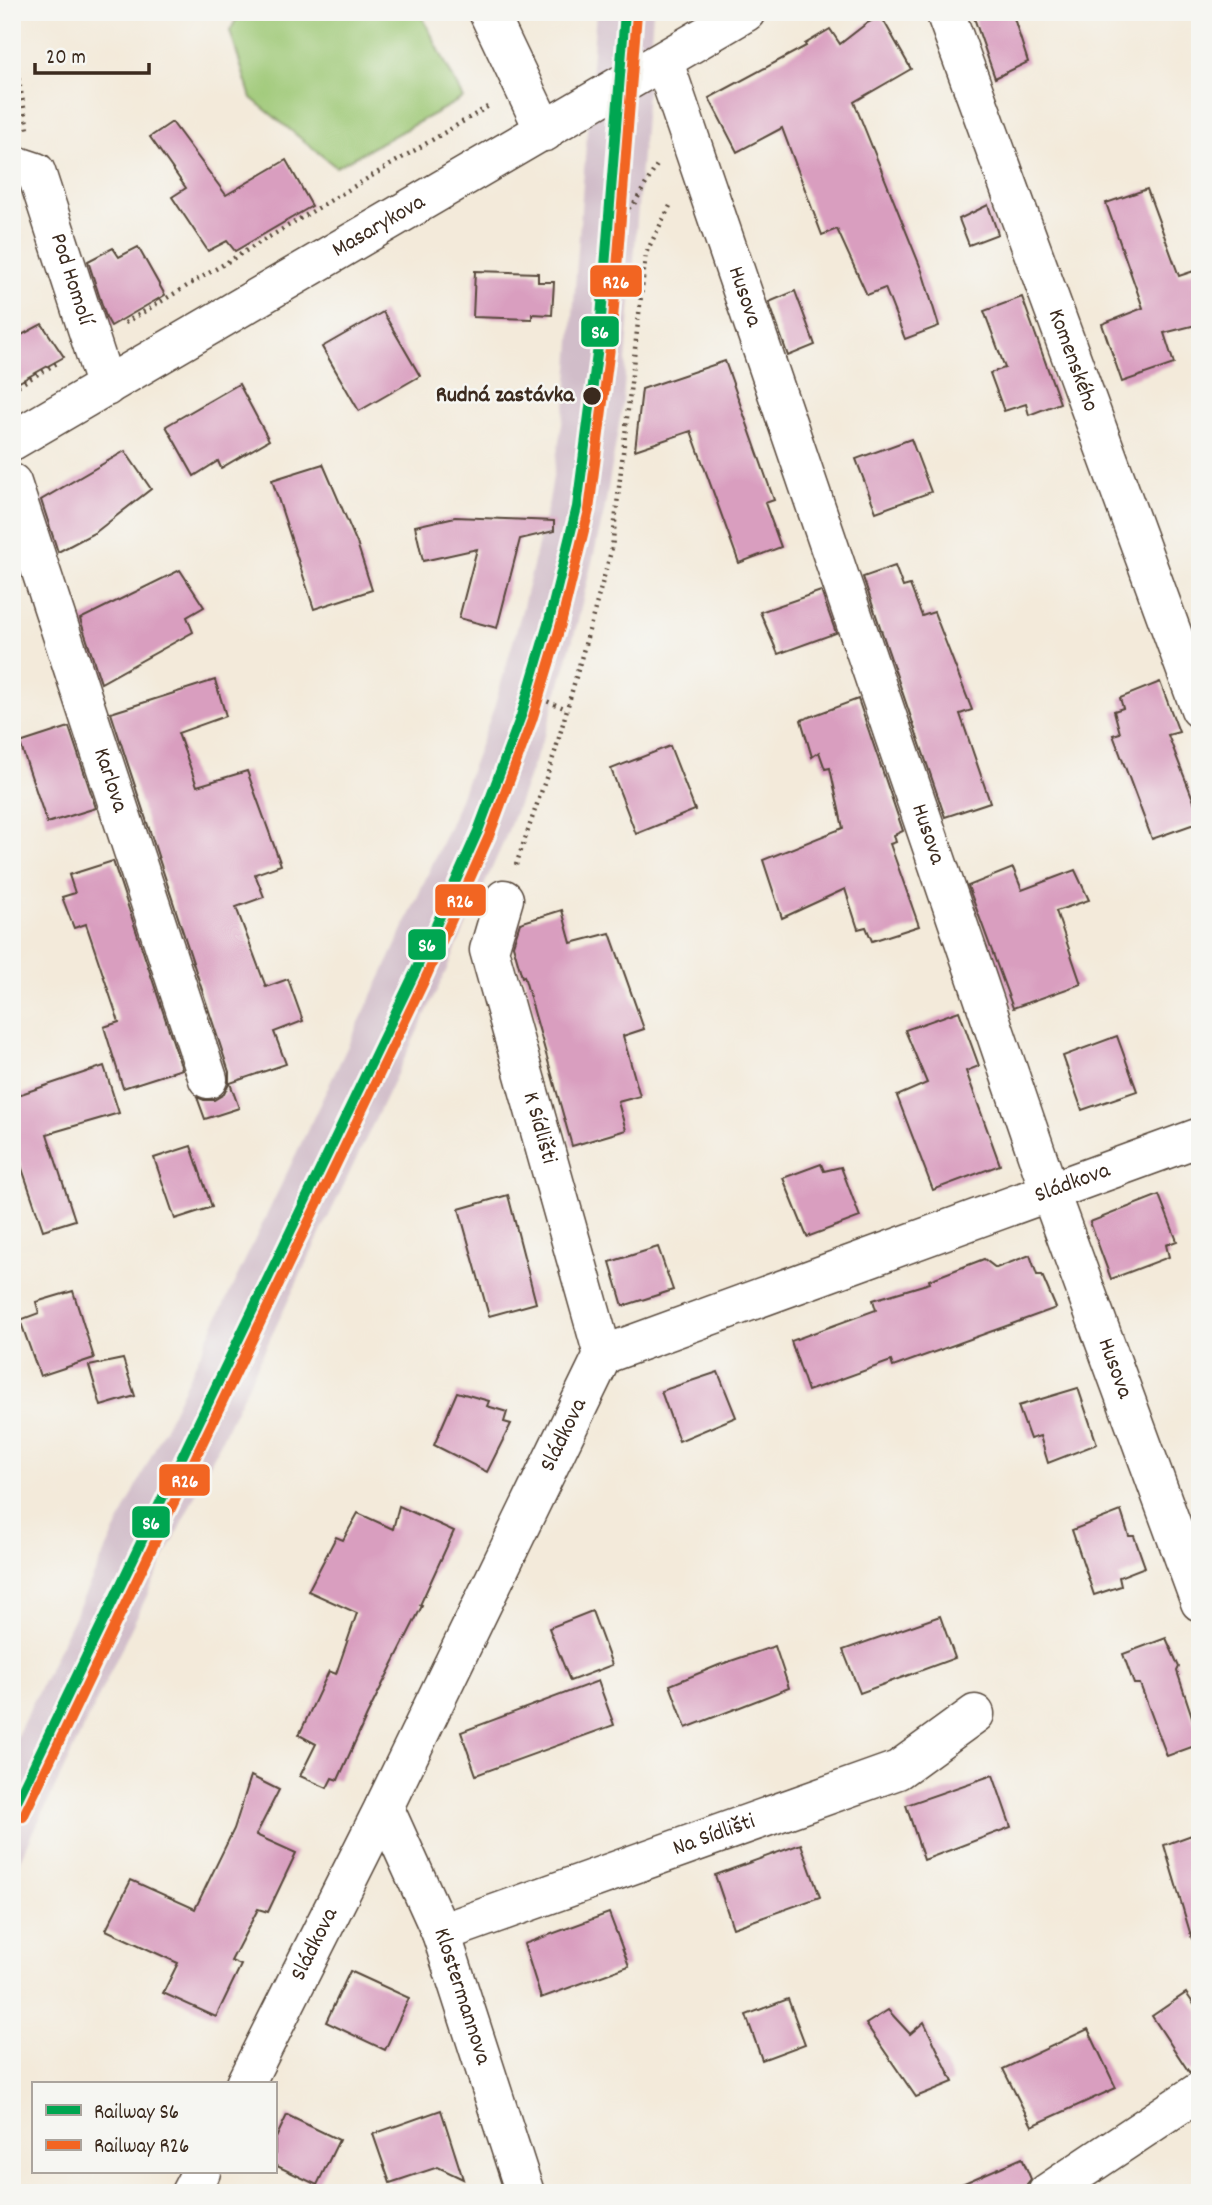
<svg xmlns="http://www.w3.org/2000/svg" width="1212" height="2205" font-family="Dekko,sans-serif">
	<style>
		.industrial { fill: #d1bdc9 }
		.green { fill: #9dc875; stroke: #6c794a; stroke-width: 2 }
		.building { fill: #d99ebf }
		.lines { fill: none; stroke-linecap: round; stroke-linejoin: round }
		.minor-casing { stroke: #57473a; stroke-width: 41 }
		.major-casing { stroke: #57473a; stroke-width: 41 }
		.path { stroke: #57473a; stroke-width: 4.5; stroke-dasharray: 2 5; stroke-linecap: butt }
		.minor { stroke: #fff; stroke-width: 38 }
		.major { stroke: #fff; stroke-width: 38 }
		.rail-1-casing { stroke: #f6f6f2; stroke-width: 16 }
		.rail-2-casing { stroke: #f6f6f2; stroke-width: 16 }
		.rail-1 { stroke: #00a651; stroke-width: 10 }
		.rail-2 { stroke: #f26522; stroke-width: 10 }
		.stop-dot { fill: #3b2a1e; stroke: #f6f6f2; stroke-width: 2.5 }
		.labels { text-anchor: middle; dominant-baseline: central; stroke-width: 5; stroke-linejoin: round; paint-order: stroke }
		.street-label { font-size: 23px; fill: #3b2a1e; stroke: #f6f6f2 }
		.stop-label { font-size: 23px; font-weight: bold; fill: #3b2a1e; stroke: #f6f6f2; text-anchor: end }
		.line-badge { stroke: #f6f6f2; stroke-width: 2.5 }
		.badge-label { font-size: 19px; text-anchor: middle; font-weight: bold; fill: #fff }
	</style>
	<rect width="100%" height="100%" fill="#f6f6f2"/>
	<filter id="ink" filterUnits="userSpaceOnUse"><feTurbulence type="fractalNoise" baseFrequency=".0143" numOctaves="2"/><feDisplacementMap in="SourceGraphic" scale="14" xChannelSelector="R" yChannelSelector="G"/><feConvolveMatrix kernelMatrix="1 2 1 2 8 2 1 2 1" color-interpolation-filters="sRGB"/></filter>
	<filter id="wash" filterUnits="userSpaceOnUse"><feTurbulence type="fractalNoise" baseFrequency=".00686" numOctaves="4" result="noise"/><feDisplacementMap in="SourceGraphic" scale="28" xChannelSelector="R" yChannelSelector="G"/><feGaussianBlur stdDeviation="1.57" result="paint"/><feColorMatrix in="noise" values="0 0 0 0 0 0 0 0 0 0 0 0 0 0 0 0 0 1.4 0 .05"/><feComposite in="paint" operator="in"/></filter>
	<g filter="url(#wash)">
		<rect width="100%" height="100%" fill="#f3eada"/>
		<polygon class="industrial" points="596,12 653,12 623,401 604,512 576,628 548,725 504,841 441,982 12,1877 12,1746 390,958 452,820 494,708 521,614 549,501 567,394"/>
		<polygon class="green" points="240,12 420,12 463,98 336,167 251,98 230,31"/>
		<g id="blocks">
			<g class="building">
				<polygon points="972,12 1012,12 1028,62 995,78"/>
				<polygon points="881,16 911,69 854,102 922,271 939,326 905,339 885,288 867,295 837,229 822,235 782,128 737,152 709,98 806,46 805,44 830,29 840,44 867,23"/>
				<polygon points="172,122 226,195 286,160 312,206 235,251 227,241 208,251 172,197 186,188 150,137"/>
				<polygon points="1147,189 1179,276 1200,269 1200,324 1164,333 1174,364 1122,382 1102,324 1143,308 1106,203"/>
				<polygon points="988,205 998,234 969,245 959,219"/>
				<polygon points="138,247 165,295 111,326 106,317 88,261 113,248 119,257"/>
				<polygon points="475,271 538,273 538,282 554,282 552,315 532,314 532,319 473,317"/>
				<polygon points="795,291 815,345 788,356 769,302"/>
				<polygon points="1022,297 1060,403 1029,415 1026,404 1004,411 990,373 1005,368 984,311"/>
				<polygon points="383,312 420,376 359,411 322,347"/>
				<polygon points="42,324 64,357 12,386 12,340"/>
				<polygon points="725,361 774,500 765,503 781,547 739,563 691,431 635,450 642,389"/>
				<polygon points="239,384 269,440 221,468 218,461 194,476 166,426"/>
				<polygon points="911,439 931,492 876,512 856,459"/>
				<polygon points="125,451 151,489 96,532 58,552 41,500"/>
				<polygon points="323,464 357,543 372,590 314,609 272,480"/>
				<polygon points="455,517 554,521 554,531 520,539 497,628 459,618 477,549 423,561 415,526"/>
				<polygon points="895,566 903,587 910,585 922,616 934,612 972,710 960,714 990,802 945,817 863,577"/>
				<polygon points="180,570 204,607 187,617 193,632 101,683 80,619"/>
				<polygon points="821,591 836,633 778,654 760,612"/>
				<polygon points="215,680 226,716 178,733 197,786 247,771 281,865 255,874 264,897 236,907 266,987 288,979 303,1021 274,1032 286,1064 230,1083 239,1108 205,1119 197,1097 204,1100 214,1100 224,1094 229,1084 229,1072 111,713"/>
				<polygon points="1160,682 1179,732 1168,735 1200,817 1200,822 1152,839 1113,735 1120,733 1114,711 1123,708 1120,698"/>
				<polygon points="858,699 903,831 894,835 896,842 890,844 919,926 872,941 866,927 858,929 845,889 782,918 763,860 843,828 830,768 825,769 819,752 812,757 801,720"/>
				<polygon points="69,727 96,808 47,823 20,743"/>
				<polygon points="670,746 695,810 636,834 611,769"/>
				<polygon points="113,861 182,1069 123,1088 104,1027 119,1022 86,924 74,928 62,897 75,893 69,875"/>
				<polygon points="1013,868 1022,890 1075,870 1089,900 1056,911 1081,984 1013,1008 968,886"/>
				<polygon points="562,910 571,943 610,933 644,1029 623,1036 640,1096 618,1102 626,1130 572,1146 524,976 522,977 513,945 520,923"/>
				<polygon points="959,1011 979,1066 966,1071 1000,1165 933,1190 897,1096 927,1083 905,1030"/>
				<polygon points="1117,1036 1137,1091 1082,1110 1063,1056"/>
				<polygon points="104,1066 119,1113 47,1134 75,1220 43,1230 12,1139 12,1097"/>
				<polygon points="191,1146 212,1207 175,1219 154,1158"/>
				<polygon points="821,1164 824,1171 841,1167 860,1217 807,1237 783,1178"/>
				<polygon points="508,1195 536,1303 489,1316 459,1209"/>
				<polygon points="1159,1195 1177,1241 1166,1245 1169,1257 1111,1279 1090,1222"/>
				<polygon points="658,1247 673,1290 623,1306 610,1262"/>
				<polygon points="1030,1255 1037,1275 1042,1275 1056,1308 893,1367 891,1361 808,1391 791,1341 876,1310 873,1300 930,1283 929,1280 984,1259 996,1268"/>
				<polygon points="73,1291 94,1358 40,1376 20,1320 39,1313 36,1302"/>
				<polygon points="123,1359 135,1396 101,1406 89,1366"/>
				<polygon points="718,1372 736,1417 679,1441 661,1391"/>
				<polygon points="1078,1388 1097,1444 1048,1463 1040,1436 1030,1439 1018,1406"/>
				<polygon points="457,1392 489,1401 487,1406 507,1412 504,1422 511,1424 487,1472 434,1445"/>
				<polygon points="399,1506 454,1531 420,1605 422,1606 367,1715 338,1780 332,1778 327,1788 300,1776 316,1744 299,1735 329,1671 336,1674 357,1613 308,1591 336,1537 343,1540 358,1513 393,1529"/>
				<polygon points="1121,1511 1129,1536 1134,1536 1145,1567 1119,1577 1121,1586 1094,1595 1072,1530"/>
				<polygon points="592,1611 612,1665 570,1681 549,1628"/>
				<polygon points="940,1616 955,1658 860,1693 843,1650"/>
				<polygon points="1166,1638 1179,1667 1177,1671 1200,1741 1200,1744 1167,1756 1140,1684 1134,1684 1123,1654"/>
				<polygon points="775,1646 789,1688 686,1728 670,1685 719,1665"/>
				<polygon points="598,1681 614,1725 476,1775 461,1732"/>
				<polygon points="993,1775 1011,1827 924,1860 906,1805"/>
				<polygon points="251,1776 279,1790 256,1835 296,1853 268,1912 258,1909 231,1961 241,1965 216,2017 163,1993 178,1963 106,1930 131,1880 195,1909 234,1829"/>
				<polygon points="1200,1832 1200,1938 1192,1939 1164,1845"/>
				<polygon points="801,1844 820,1897 733,1928 715,1875"/>
				<polygon points="609,1913 629,1966 541,1998 524,1944"/>
				<polygon points="350,1971 409,1998 385,2050 326,2022"/>
				<polygon points="1186,1993 1200,2013 1200,2069 1189,2072 1152,2016"/>
				<polygon points="788,1999 805,2044 762,2060 746,2015"/>
				<polygon points="888,2010 910,2034 924,2022 953,2082 916,2097 866,2024"/>
				<polygon points="1088,2029 1116,2088 1032,2126 1003,2069"/>
				<polygon points="441,2110 463,2179 438,2167 390,2183 373,2134"/>
				<polygon points="287,2115 339,2140 317,2185 275,2165 275,2140"/>
				<polygon points="1022,2158 1031,2179 1027,2184 1025,2193 941,2193"/>
			</g>
		</g>
	</g>
	<g filter="url(#ink)">
		<use href="#blocks" fill-opacity="0" stroke="#57473a" stroke-width="2"/>
		<g class="lines">
			<defs>
				<g id="minor">
					<polyline points="488,12 545,132"/>
					<path id="s1" d="M945,12L1200,709"/>
					<path id="s2" d="M664,62L1050,1193L1200,1602"/>
					<path id="s3" d="M12,164L36,172L106,387"/>
					<path id="s4" d="M12,483L208,1079"/>
					<path id="s5" d="M504,899L489,950L603,1355"/>
					<path id="s6" d="M384,1807L441,1933L525,2193"/>
					<path id="s7" d="M441,1933L898,1770L975,1714"/>
					<path id="s8" d="M245,2084L384,1807L603,1355L1200,1137"/>
					<polyline points="190,2193 201,2172"/>
					<polyline points="1047,2193 1200,2091"/>
				</g>
				<g id="major">
					<path id="s9" d="M12,441L746,12"/>
				</g>
			</defs>
			<use href="#minor" class="minor-casing"/>
			<use href="#major" class="major-casing"/>
			<g class="path">
				<polyline points="12,44 28,129"/>
				<polyline points="623,212 634,204 657,165"/>
				<polyline points="125,323 489,106"/>
				<polyline points="12,389 57,363"/>
				<polyline points="541,699 567,709"/>
				<polyline points="516,865 555,752 612,548 646,253 671,204"/>
			</g>
			<use href="#minor" class="minor"/>
			<use href="#major" class="major"/>
			<defs>
				<polyline id="rail-1" points="12,1811 416,970 478,831 521,716 549,621 577,507 600,331 625,12"/>
				<polyline id="rail-2" points="23,1817 427,975 489,836 532,720 561,624 589,510 612,332 637,13"/>
			</defs>
			<use href="#rail-1" class="rail-1-casing"/>
			<use href="#rail-2" class="rail-2-casing"/>
			<use href="#rail-1" class="rail-1"/>
			<use href="#rail-2" class="rail-2"/>
		</g>
	</g>
	<circle class="stop-dot" cx="592" cy="396" r="10"/>
	<g class="labels">
		<g class="street-label">
			<text stroke="none"><textPath href="#s9" startOffset="425">Masarykova</textPath></text>
			<text stroke="none"><textPath href="#s3" startOffset="138">Pod Homolí</textPath></text>
			<text stroke="none"><textPath href="#s2" startOffset="248">Husova</textPath></text>
			<text stroke="none"><textPath href="#s1" startOffset="371">Komenského</textPath></text>
			<text stroke="none"><textPath href="#s4" startOffset="313">Karlova</textPath></text>
			<text stroke="none"><textPath href="#s2" startOffset="816">Husova</textPath></text>
			<text stroke="none"><textPath href="#s5" startOffset="238">K Sídlišti</textPath></text>
			<text stroke="none"><textPath href="#s8" startOffset="1312">Sládkova</textPath></text>
			<text stroke="none"><textPath href="#s2" startOffset="1382">Husova</textPath></text>
			<text stroke="none"><textPath href="#s8" startOffset="723">Sládkova</textPath></text>
			<text stroke="none"><textPath href="#s7" startOffset="290">Na Sídlišti</textPath></text>
			<text stroke="none"><textPath href="#s8" startOffset="156">Sládkova</textPath></text>
			<text stroke="none"><textPath href="#s6" startOffset="205">Klostermannova</textPath></text>
		</g>
		<g class="stop-label">
			<text x="574" y="396">Rudná zastávka</text>
		</g>
	</g>
	<g class="line-badge">
		<rect x="589" y="264" width="54" height="34" rx="7" fill="#f26522"/>
		<rect x="580" y="315" width="40" height="33" rx="7" fill="#00a651"/>
		<rect x="434" y="883" width="53" height="34" rx="7" fill="#f26522"/>
		<rect x="407" y="928" width="40" height="33" rx="7" fill="#00a651"/>
		<rect x="158" y="1463" width="53" height="34" rx="7" fill="#f26522"/>
		<rect x="131" y="1505" width="40" height="34" rx="7" fill="#00a651"/>
	</g>
	<g class="badge-label">
		<text x="616" y="288">R26</text>
		<text x="600" y="338">S6</text>
		<text x="460" y="907">R26</text>
		<text x="427" y="951">S6</text>
		<text x="185" y="1487">R26</text>
		<text x="151" y="1529">S6</text>
	</g>
	<rect width="1212" height="2205" fill="none" stroke="#f6f6f2" stroke-width="42"/>
	<rect x="32" y="2082" width="245" height="91" fill="#f6f6f2" stroke="#aba49d" stroke-width="2"/>
	<rect x="46" y="2105" width="35" height="10" fill="#00a651" stroke="#aba49d" stroke-width="2"/>
	<text x="94" y="2118" font-size="21" fill="#3b2a1e">Railway S6</text>
	<rect x="46" y="2140" width="35" height="10" fill="#f26522" stroke="#aba49d" stroke-width="2"/>
	<text x="94" y="2152" font-size="21" fill="#3b2a1e">Railway R26</text>
	<path d="M35 63v10h114v-10" fill="none" stroke="#3b2a1e" stroke-width="3.5"/>
	<text x="46" y="63" font-size="21" fill="#3b2a1e" stroke="#f6f6f2" stroke-width="5" paint-order="stroke">20 m</text>
</svg>
